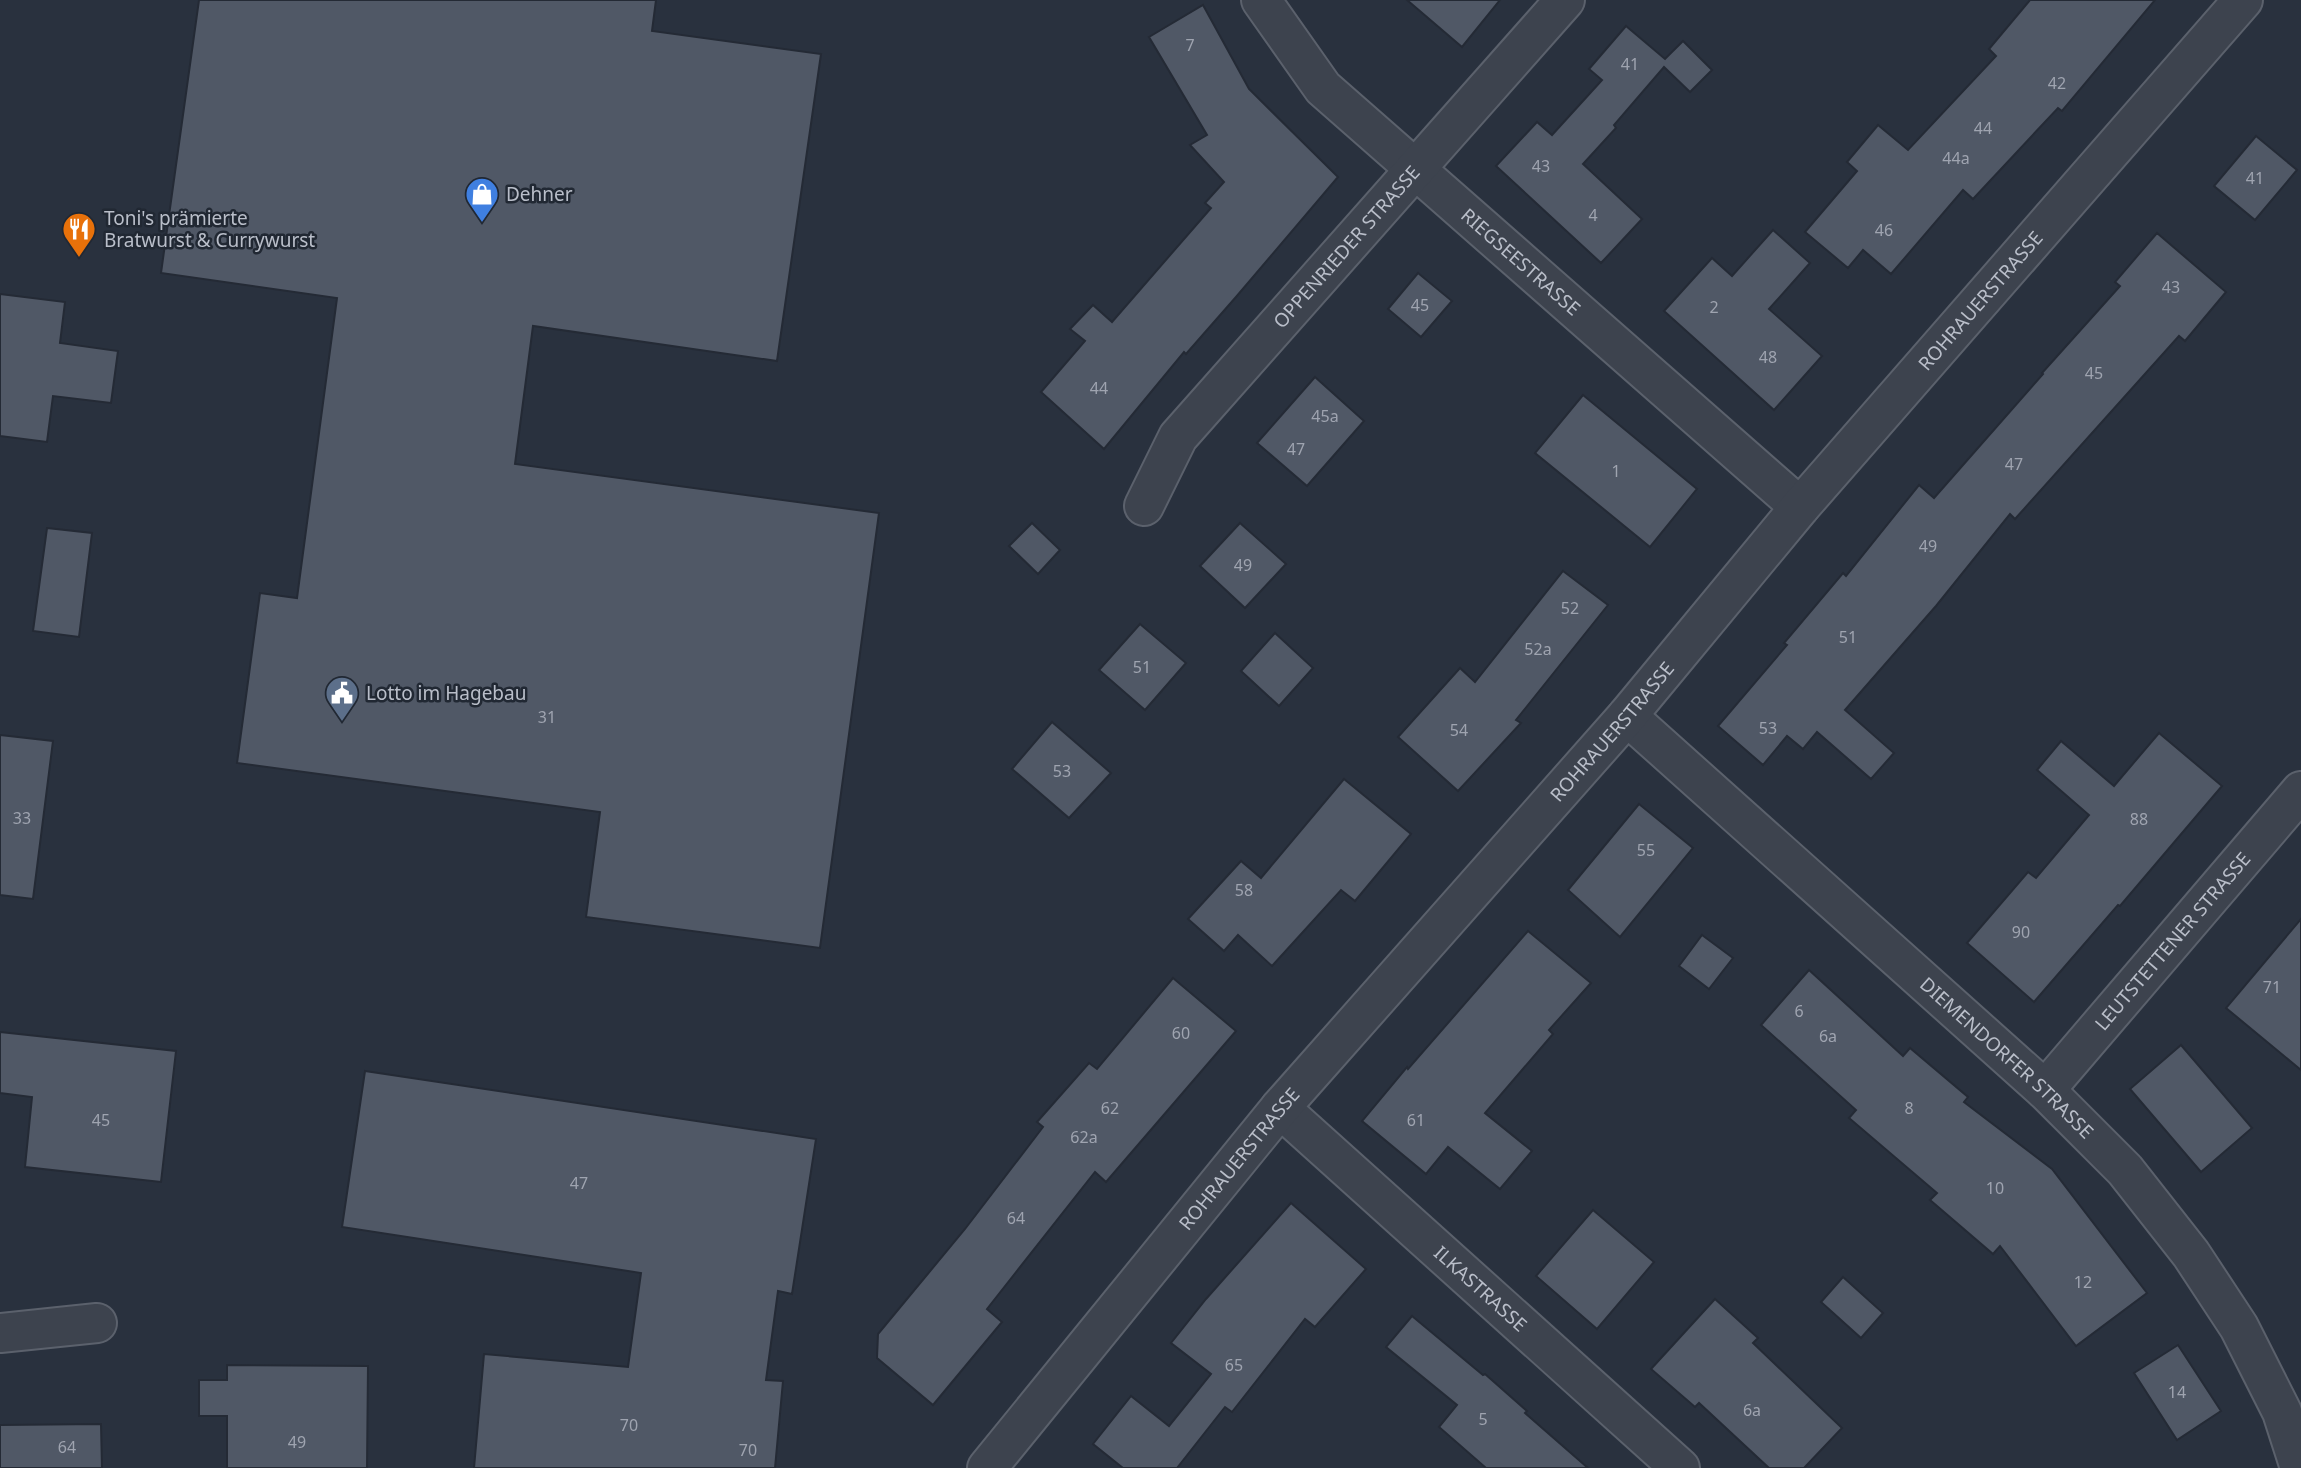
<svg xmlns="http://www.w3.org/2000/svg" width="2301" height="1468" font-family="'Noto Sans',sans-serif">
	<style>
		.building { fill: #505866; stroke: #242a35; stroke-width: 2 }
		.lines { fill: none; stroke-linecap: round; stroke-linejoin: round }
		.minor-casing { stroke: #5b616c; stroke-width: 42 }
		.minor { stroke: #3d434e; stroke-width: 38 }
		.labels { text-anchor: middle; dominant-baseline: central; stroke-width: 5; stroke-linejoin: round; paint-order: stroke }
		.number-label { font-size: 16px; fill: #9fa4b0 }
		.poi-label { font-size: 19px; fill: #b9bec9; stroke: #212833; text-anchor: start }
		.street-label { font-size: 19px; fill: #b9bec9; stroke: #212833 }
	</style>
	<rect width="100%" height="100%" fill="#29313e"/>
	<g class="building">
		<polygon points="199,0 656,0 652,31 821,54 777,361 533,326 515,464 879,513 820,948 586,917 600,812 237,763 260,593 297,598 337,298 161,273"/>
		<polygon points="1407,0 1500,0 1462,47"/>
		<polygon points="2030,0 2155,0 2062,111 2058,108 1973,199 1963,190 1891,274 1863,250 1848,268 1805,232 1857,171 1847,162 1878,125 1908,150 1996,56 1989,49"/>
		<polygon points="1203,5 1249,89 1338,177 1236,297 1186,354 1184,352 1104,449 1041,392 1085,341 1070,329 1093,305 1112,322 1211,208 1205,203 1224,182 1190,145 1207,135 1149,37"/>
		<polygon points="1626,26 1665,59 1683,41 1712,70 1690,92 1664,67 1614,125 1616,128 1583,164 1642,219 1601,263 1496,166 1537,122 1552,135 1602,80 1589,69"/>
		<polygon points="2256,136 2297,170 2255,220 2214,186"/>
		<polygon points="1773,230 1810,263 1769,309 1822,356 1774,410 1664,311 1712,258 1732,276"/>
		<polygon points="2157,233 2226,292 2185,341 2179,336 2015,519 2010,514 1936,606 1845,710 1894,753 1871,779 1817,732 1803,749 1787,736 1763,765 1718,726 1787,645 1784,643 1843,573 1846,576 1919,485 1934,498 2043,374 2042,373 2120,286 2115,282"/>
		<polygon points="1418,273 1452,301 1421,337 1388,309"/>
		<polygon points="0,294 65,302 60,343 118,351 111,403 53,396 47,442 0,436"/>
		<polygon points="1315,377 1364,421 1307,486 1257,443"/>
		<polygon points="1583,395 1697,489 1650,547 1535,453"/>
		<polygon points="1032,523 1060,550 1038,574 1009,546"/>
		<polygon points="1240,523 1286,564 1245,608 1200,566"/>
		<polygon points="47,528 92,533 79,637 33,631"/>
		<polygon points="1563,571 1608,605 1516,720 1521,723 1458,791 1398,737 1460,668 1475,682"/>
		<polygon points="1140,624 1186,663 1145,710 1099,670"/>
		<polygon points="1275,633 1313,668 1279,706 1241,671"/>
		<polygon points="1052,722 1111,773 1069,818 1012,769"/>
		<polygon points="2159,733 2222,786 2120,906 2118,905 2034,1002 1967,943 2028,872 2036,878 2089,815 2037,770 2061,741 2114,786"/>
		<polygon points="0,735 53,741 33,899 0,895"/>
		<polygon points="1344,779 1411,834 1355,901 1341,890 1272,966 1238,935 1224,951 1188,919 1241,861 1261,878"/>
		<polygon points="1639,804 1693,848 1620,937 1568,890"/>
		<polygon points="2301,919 2301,1070 2226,1008"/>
		<polygon points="1528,931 1591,983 1549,1030 1553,1034 1485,1113 1532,1151 1500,1189 1448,1147 1426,1174 1362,1121 1407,1067 1408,1069"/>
		<polygon points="1702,935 1733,958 1709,989 1679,966"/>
		<polygon points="1809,970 1903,1056 1910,1048 1968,1097 1964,1102 2052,1169 2147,1293 2076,1346 2000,1246 1993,1254 1930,1200 1937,1193 1849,1118 1856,1110 1761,1025"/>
		<polygon points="1173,978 1236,1031 1106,1182 1095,1172 987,1309 1002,1322 933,1405 877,1358 878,1334 965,1229 1043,1127 1037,1122 1089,1063 1097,1069"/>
		<polygon points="0,1032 176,1051 161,1182 25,1167 32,1097 0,1093"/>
		<polygon points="2181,1045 2252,1128 2201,1172 2130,1089"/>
		<polygon points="365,1071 816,1139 792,1294 778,1291 766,1380 783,1381 775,1468 474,1468 484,1354 628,1367 641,1273 342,1227"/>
		<polygon points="1291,1203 1366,1269 1315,1327 1305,1319 1232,1412 1225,1407 1177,1468 1123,1468 1093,1444 1131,1396 1169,1426 1211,1374 1171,1343 1206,1299"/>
		<polygon points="1593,1210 1654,1262 1597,1329 1536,1276"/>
		<polygon points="1843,1277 1883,1313 1861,1338 1821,1302"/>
		<polygon points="1715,1299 1758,1338 1753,1343 1842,1428 1804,1468 1769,1468 1699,1403 1695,1407 1651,1369"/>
		<polygon points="1412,1316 1483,1375 1485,1374 1527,1411 1525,1413 1588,1468 1486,1468 1439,1427 1457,1405 1386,1347"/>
		<polygon points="2178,1345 2221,1411 2177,1440 2134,1373"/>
		<polygon points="227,1365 368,1366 367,1468 227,1468 227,1416 199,1416 199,1380 227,1380"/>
		<polygon points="101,1424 102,1468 0,1468 0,1425"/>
	</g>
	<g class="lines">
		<defs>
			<g id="minor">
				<path id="s1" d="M1261,0L1323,88L1800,507"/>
				<path id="s2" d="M1144,506L1178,437L1565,0"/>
				<path id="s3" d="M1627,716L2045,1090L2125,1170L2191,1254L2239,1327L2282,1412L2300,1468"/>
				<path id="s4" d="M2045,1090L2301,791"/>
				<path id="s5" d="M1280,1108L1680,1468"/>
				<polyline points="0,1333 97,1323"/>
				<path id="s6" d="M987,1468L1280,1108L1627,716L1800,507L2243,0"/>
			</g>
		</defs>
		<use href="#minor" class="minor-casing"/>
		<use href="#minor" class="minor"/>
	</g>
	<defs>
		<symbol id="shop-pin" viewBox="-11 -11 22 30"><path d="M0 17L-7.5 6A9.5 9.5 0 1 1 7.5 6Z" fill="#3f7fe0" stroke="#212833"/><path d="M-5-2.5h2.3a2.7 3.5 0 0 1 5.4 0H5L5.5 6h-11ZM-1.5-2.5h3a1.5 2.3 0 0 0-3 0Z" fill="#fff"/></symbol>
		<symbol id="restaurant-pin" viewBox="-11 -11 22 30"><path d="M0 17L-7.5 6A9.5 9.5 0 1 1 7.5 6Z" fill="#e8710a" stroke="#212833"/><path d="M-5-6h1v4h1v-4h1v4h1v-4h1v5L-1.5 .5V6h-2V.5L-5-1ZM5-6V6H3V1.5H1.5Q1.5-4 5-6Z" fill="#fff"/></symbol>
		<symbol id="civic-pin" viewBox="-11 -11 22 30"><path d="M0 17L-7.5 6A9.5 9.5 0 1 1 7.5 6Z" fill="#5c6f8a" stroke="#212833"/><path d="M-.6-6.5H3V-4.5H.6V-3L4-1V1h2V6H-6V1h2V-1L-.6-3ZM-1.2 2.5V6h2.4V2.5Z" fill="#fff"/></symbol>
	</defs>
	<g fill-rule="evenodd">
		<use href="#shop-pin" x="463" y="175" width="38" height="52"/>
		<use href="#restaurant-pin" x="60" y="210" width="38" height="52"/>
		<use href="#civic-pin" x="323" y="674" width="38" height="52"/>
	</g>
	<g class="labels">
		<g class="number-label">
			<text x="1190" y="45">7</text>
			<text x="1630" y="64">41</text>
			<text x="2057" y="83">42</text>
			<text x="1983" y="128">44</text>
			<text x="1956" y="158">44a</text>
			<text x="1541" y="166">43</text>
			<text x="2255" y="178">41</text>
			<text x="1593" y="215">4</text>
			<text x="1884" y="230">46</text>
			<text x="2171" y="287">43</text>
			<text x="1420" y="305">45</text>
			<text x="1714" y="307">2</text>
			<text x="1768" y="357">48</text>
			<text x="2094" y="373">45</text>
			<text x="1099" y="388">44</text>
			<text x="1325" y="416">45a</text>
			<text x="1296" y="449">47</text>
			<text x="2014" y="464">47</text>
			<text x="1616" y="471">1</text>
			<text x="1928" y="546">49</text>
			<text x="1243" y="565">49</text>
			<text x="1570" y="608">52</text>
			<text x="1848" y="637">51</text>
			<text x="1538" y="649">52a</text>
			<text x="1142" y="667">51</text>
			<text x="547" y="717">31</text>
			<text x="1768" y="728">53</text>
			<text x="1459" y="730">54</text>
			<text x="1062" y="771">53</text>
			<text x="22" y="818">33</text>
			<text x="2139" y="819">88</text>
			<text x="1646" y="850">55</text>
			<text x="1244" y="890">58</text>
			<text x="2021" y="932">90</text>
			<text x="2272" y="987">71</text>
			<text x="1799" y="1011">6</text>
			<text x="1181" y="1033">60</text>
			<text x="1828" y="1036">6a</text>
			<text x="1110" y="1108">62</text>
			<text x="1909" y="1108">8</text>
			<text x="101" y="1120">45</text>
			<text x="1416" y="1120">61</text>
			<text x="1084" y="1137">62a</text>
			<text x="579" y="1183">47</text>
			<text x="1995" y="1188">10</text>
			<text x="1016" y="1218">64</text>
			<text x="2083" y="1282">12</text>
			<text x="1234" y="1365">65</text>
			<text x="2177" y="1392">14</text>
			<text x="1752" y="1410">6a</text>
			<text x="1483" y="1419">5</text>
			<text x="629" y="1425">70</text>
			<text x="297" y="1442">49</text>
			<text x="67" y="1447">64</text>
			<text x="748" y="1450">70</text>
		</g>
		<g class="poi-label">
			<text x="506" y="194">Dehner</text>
			<text x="104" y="218">Toni's prämierte<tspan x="104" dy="22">Bratwurst &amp; Currywurst</tspan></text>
			<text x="366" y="693">Lotto im Hagebau</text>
		</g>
		<g class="street-label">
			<text stroke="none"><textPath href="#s2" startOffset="331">OPPENRIEDER STRASSE</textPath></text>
			<text stroke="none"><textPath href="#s1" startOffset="371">RIEGSEESTRASSE</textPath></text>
			<text stroke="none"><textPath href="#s6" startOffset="1533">ROHRAUERSTRASSE</textPath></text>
			<text stroke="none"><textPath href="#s6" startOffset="966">ROHRAUERSTRASSE</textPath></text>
			<text stroke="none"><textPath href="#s4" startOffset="196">LEUTSTETTENER STRASSE</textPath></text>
			<text stroke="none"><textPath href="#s3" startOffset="511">DIEMENDORFER STRASSE</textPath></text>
			<text stroke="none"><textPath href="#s6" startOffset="399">ROHRAUERSTRASSE</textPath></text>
			<text stroke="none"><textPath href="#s5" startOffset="270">ILKASTRASSE</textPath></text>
		</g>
	</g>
</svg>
